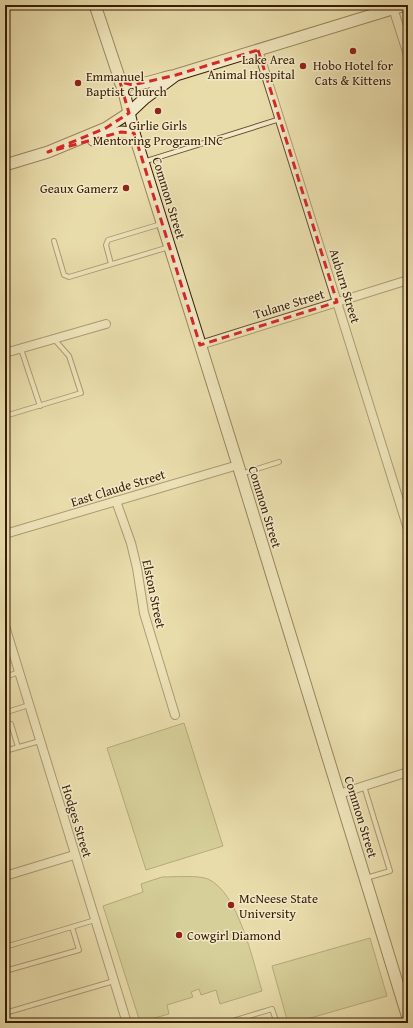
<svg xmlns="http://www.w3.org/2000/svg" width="413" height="1028" font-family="'Gentium Book Plus',serif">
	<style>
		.green { fill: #bebe84; stroke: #7a6e43 }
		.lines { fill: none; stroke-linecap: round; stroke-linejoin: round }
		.lane-casing { stroke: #644d2c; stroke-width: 6 }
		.street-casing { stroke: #644d2c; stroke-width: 10 }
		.secondary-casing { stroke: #371d02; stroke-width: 13 }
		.lane { stroke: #f1e8c8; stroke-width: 4 }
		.street { stroke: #f1e8c8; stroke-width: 8 }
		.secondary { stroke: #f1e8c8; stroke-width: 11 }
		.marked { fill: none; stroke: #d62828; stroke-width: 3; stroke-dasharray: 8 5; stroke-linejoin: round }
		.poi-dot { fill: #8f2418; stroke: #f1e8c8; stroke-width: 1.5 }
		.labels { text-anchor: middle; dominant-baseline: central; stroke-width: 3; stroke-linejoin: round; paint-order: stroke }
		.poi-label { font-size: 13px; fill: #371d02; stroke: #f1e8c8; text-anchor: start }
		.street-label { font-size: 13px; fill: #371d02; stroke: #f1e8c8 }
	</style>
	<rect width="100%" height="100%" fill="#e9dcab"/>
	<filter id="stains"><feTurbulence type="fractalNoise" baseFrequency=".005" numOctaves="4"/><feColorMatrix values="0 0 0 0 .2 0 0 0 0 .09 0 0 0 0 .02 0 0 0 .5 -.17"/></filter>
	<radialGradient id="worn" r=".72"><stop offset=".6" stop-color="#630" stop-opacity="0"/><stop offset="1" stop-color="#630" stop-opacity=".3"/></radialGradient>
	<g class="green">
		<polygon points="184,723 223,846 146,870 107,748"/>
		<path d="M162,877C174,877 199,875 208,879C238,892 253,961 262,991L220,1004L216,990L201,995L199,989L191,992L193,997L167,1005L169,1014L140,1022L103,906L143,892L141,884Z"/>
		<polygon points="370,938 387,996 293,1023 288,1023 272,966"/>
	</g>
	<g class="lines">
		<defs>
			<g id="lane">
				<polyline points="143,162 280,119"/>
				<polyline points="54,241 64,275 69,277 169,247"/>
				<polyline points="111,264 106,245 108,240 161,224"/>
				<polyline points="21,349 40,406"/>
				<polyline points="5,416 81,393 69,356 54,339"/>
				<polyline points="241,474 279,462"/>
				<polyline points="5,677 19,672"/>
				<polyline points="5,705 7,712 29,705"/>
				<polyline points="11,724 18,747"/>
				<polyline points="5,751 40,741"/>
				<polyline points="364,786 390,871 366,878"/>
				<polyline points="5,947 95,920"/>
				<polyline points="5,971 79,950 72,927"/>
				<polyline points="5,1013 114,981"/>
				<polyline points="226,1023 272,1009 277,1023"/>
			</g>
			<g id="street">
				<polyline points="393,8 408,55"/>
				<polyline points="258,50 408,529"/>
				<polyline points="200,345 408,280"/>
				<polyline points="5,353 106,324"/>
				<polyline points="116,501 131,543 137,568 144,613 175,715"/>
				<polyline points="5,534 238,465"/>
				<polyline points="5,626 127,1023"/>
				<polyline points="339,794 408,772"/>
				<polyline points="5,876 74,855"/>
			</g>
			<g id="secondary">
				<polyline points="95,5 124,92 134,133 238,465 408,1018"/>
				<path d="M120,82C136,88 155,80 171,76"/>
				<polyline points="93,140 121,132 134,133"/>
				<polyline points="5,165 48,152 106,128 129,113 145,98 176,75 405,5"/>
			</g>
		</defs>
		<use href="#lane" class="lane-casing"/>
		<use href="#street" class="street-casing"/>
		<use href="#secondary" class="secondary-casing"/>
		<use href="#lane" class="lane"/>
		<use href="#street" class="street"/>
		<use href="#secondary" class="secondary"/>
	</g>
	<path d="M0 0H413V1028H0ZM258,50L337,302L200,345L134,133L121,132L48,152L106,128L129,113L120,82L133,85L176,75Z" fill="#e9dcab" fill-opacity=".55" fill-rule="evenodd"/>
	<path class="marked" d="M258,50L337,302L200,345L134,133L121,132L48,152L106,128L129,113L120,82L133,85L176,75Z"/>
	<g class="poi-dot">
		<circle cx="353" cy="51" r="4"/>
		<circle cx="303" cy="66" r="4"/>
		<circle cx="78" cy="83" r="4"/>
		<circle cx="158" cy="111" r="4"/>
		<circle cx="126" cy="188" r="4"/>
		<circle cx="231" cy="905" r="4"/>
		<circle cx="179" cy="935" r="4"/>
	</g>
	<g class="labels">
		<g class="poi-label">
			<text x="295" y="59" text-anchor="end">Lake Area<tspan x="295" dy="15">Animal Hospital</tspan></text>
			<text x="353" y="65" text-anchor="middle">Hobo Hotel for<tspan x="353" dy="15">Cats &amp; Kittens</tspan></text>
			<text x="86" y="76">Emmanuel<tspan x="86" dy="15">Baptist Church</tspan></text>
			<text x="158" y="125" text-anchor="middle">Girlie Girls<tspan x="158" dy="15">Mentoring Program INC</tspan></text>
			<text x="118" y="188" text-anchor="end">Geaux Gamerz</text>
			<text x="239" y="898">McNeese State<tspan x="239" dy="15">University</tspan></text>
			<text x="187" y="935">Cowgirl Diamond</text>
		</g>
		<g class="street-label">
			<text transform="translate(169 198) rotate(73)">Common Street</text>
			<text transform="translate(345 286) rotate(73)">Auburn Street</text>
			<text transform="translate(289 304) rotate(-17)">Tulane Street</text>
			<text transform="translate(118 488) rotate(-17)">East Claude Street</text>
			<text transform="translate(265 507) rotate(73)">Common Street</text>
			<text transform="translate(154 594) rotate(78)">Elston Street</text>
			<text transform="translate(361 817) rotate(73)">Common Street</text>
			<text transform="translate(77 821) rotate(73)">Hodges Street</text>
		</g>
	</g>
	<rect width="413" height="1028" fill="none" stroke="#e9dcab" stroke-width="20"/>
	<rect x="6" y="6" width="401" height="1016" fill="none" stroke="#371d02" stroke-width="2"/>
	<rect x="10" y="10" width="393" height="1008" fill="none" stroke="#371d02"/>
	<rect width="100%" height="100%" filter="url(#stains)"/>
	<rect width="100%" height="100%" fill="url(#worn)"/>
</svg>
